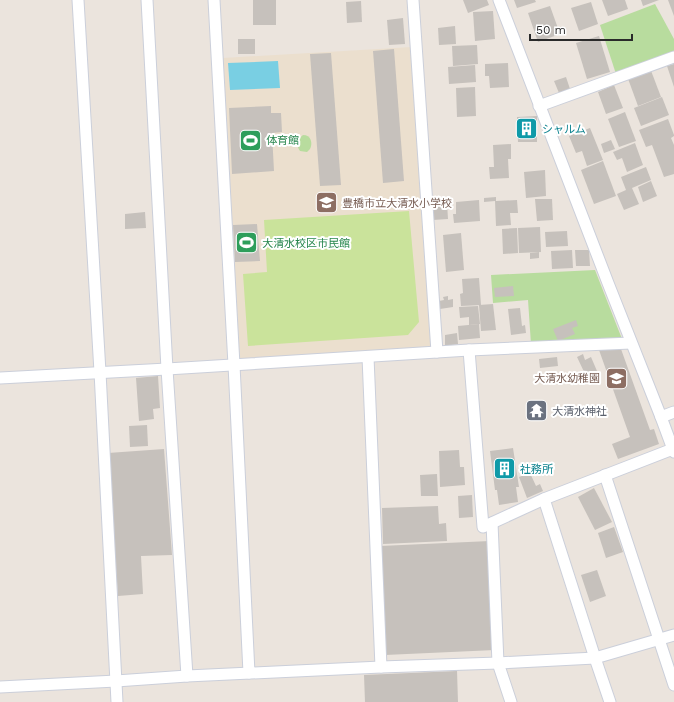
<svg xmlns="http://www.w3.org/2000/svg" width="674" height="702" font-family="'Work Sans','Noto Sans JP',sans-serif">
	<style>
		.education { fill: #ebdfce }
		.green { fill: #b8dc9e }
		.pitch { fill: #cae39b }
		.water { fill: #79cfe3 }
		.building { fill: #c6c1bc }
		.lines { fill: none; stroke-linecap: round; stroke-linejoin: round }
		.street-casing { stroke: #cbcfda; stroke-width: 13 }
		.street { stroke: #fff; stroke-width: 11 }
		.labels { text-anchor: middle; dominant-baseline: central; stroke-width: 4; stroke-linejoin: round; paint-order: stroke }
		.culture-label { font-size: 11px; fill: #0d838f; stroke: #fff; text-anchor: start }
		.leisure-label { font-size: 11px; fill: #27864d; stroke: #fff; text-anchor: start }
		.education-label { font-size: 11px; fill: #785e54; stroke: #fff; text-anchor: start }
		.worship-label { font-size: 11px; fill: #5b616d; stroke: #fff; text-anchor: start }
	</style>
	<rect width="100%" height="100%" fill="#ebe4dd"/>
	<polygon class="education" points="412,47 433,347 240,360 223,58"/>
	<g class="green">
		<polygon points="655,4 674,39 674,52 616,74 600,25"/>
		<path d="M303,135C311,135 313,143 310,149L307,152L300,151C296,146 297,139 303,135Z"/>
		<polygon points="595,270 622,339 531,344 528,300 493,303 491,275"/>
	</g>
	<polygon class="pitch" points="409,211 419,322 408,335 248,346 243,274 267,272 264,220"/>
	<polygon class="water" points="278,61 280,88 230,90 228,63"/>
	<g class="building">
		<rect x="253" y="0" width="23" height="25"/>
		<polygon points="463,0 487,0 489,5 468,13"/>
		<polygon points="514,0 535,0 536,2 517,8"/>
		<polygon points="602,0 625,0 628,9 608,16"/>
		<polygon points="641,0 659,0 643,6"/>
		<polygon points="668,0 674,0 674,16"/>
		<polygon points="361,1 362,22 347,23 346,2"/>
		<polygon points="591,2 598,24 579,31 571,8"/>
		<polygon points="550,6 560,34 538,42 528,13"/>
		<polygon points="493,11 495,39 475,41 473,12"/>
		<polygon points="403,18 405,44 389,45 387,20"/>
		<polygon points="455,26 456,44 439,45 438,28"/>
		<polygon points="599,36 610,72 587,79 576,43"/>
		<rect x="238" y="39" width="17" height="15"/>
		<polygon points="477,45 478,64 453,66 452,46"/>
		<polygon points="394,49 404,181 383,183 373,51"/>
		<polygon points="331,53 341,185 320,186 310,54"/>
		<polygon points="508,63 509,87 490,88 489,76 485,76 485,64"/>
		<polygon points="674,64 674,87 667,66"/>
		<polygon points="475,65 476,82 449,84 448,67"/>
		<polygon points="650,68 661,97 638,106 627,76"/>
		<polygon points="566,77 570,89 559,93 554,81"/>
		<polygon points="614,85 623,108 606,114 598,92"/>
		<polygon points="475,87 476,116 457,117 456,88"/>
		<polygon points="662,97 669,115 641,126 634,108"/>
		<polygon points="271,106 271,113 281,113 282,132 272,133 274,171 232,174 229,108"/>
		<polygon points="625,112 636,141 619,147 608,119"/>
		<polygon points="537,116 537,142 518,142 517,117"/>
		<polygon points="668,119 674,135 674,136 671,138 674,145 674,174 664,177 652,145 646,147 639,130"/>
		<polygon points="590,128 603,160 587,166 582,151 576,153 569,136"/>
		<polygon points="611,140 615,149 604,153 601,144"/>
		<polygon points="635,143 643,165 627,172 622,158 617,160 613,152"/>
		<polygon points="511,144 511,159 508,159 509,178 490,179 489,167 494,167 493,145"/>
		<polygon points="603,161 616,196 594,204 581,170"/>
		<polygon points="646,167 651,180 632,188 639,204 624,210 617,194 626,190 621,177"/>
		<polygon points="545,170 546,196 526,198 524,172"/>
		<polygon points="651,181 657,196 643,202 638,187"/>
		<polygon points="496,197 496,201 517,200 518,213 510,213 511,225 496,226 495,201 484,202 484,198"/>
		<polygon points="535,199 552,199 553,220 537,221"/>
		<polygon points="479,200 480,221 454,223 453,214 456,214 456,202"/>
		<polygon points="447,202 448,219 433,220 431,204"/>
		<polygon points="145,212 146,228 125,229 125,214"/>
		<polygon points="257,224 260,261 235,262 233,225"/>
		<polygon points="540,227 541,252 519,253 518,228"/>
		<polygon points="517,228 518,253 503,254 502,229"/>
		<polygon points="567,231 568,246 546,247 545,232"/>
		<polygon points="461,233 464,270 446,272 443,235"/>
		<polygon points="572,250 573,268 552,269 551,251"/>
		<polygon points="575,250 589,250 590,266 576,266"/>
		<polygon points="539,252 539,258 530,259 530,253"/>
		<polygon points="479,278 481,305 461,306 460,294 463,293 462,279"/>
		<polygon points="513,286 514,296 495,297 494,288"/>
		<polygon points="448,296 448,300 453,299 453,307 440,309 439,301 444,300 443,297"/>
		<polygon points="493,304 496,330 481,331 479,305"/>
		<polygon points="478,306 480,324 469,325 469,317 460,318 459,307"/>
		<polygon points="520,308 522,326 525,325 526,333 511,335 508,309"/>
		<polygon points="576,320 578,326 572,328 575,334 558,341 553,329"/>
		<polygon points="479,324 480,338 459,340 458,326"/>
		<polygon points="457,333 458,344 445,346 445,335"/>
		<polygon points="621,349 650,430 654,429 659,444 618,459 612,444 630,437 599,350"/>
		<polygon points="583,354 585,360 591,357 597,371 586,376 577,357"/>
		<polygon points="557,357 558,366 540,368 539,359"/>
		<polygon points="158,376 160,408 153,409 154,419 139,421 136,378"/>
		<polygon points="147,425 148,446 130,447 129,426"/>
		<polygon points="513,448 519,487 516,487 518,502 499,505 497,490 495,490 490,451"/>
		<polygon points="164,449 172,555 141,556 143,594 118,596 108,453"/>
		<polygon points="459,450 460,467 464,467 465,485 440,487 439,451"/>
		<polygon points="530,473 536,486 540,484 543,491 527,498 519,477"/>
		<polygon points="437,474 438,496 421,496 420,475"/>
		<polygon points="594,488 612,522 595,530 578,497"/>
		<polygon points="472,495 473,517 459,518 458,496"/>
		<polygon points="438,506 439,524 446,523 447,541 383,544 382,508"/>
		<polygon points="614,527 623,552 606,558 598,533"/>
		<polygon points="490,541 495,650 385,655 380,546"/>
		<polygon points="597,570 606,596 590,602 581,575"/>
		<polygon points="457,671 458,702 365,702 364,675"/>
	</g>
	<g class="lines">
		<defs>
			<g id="street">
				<polyline points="78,0 100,372 117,702"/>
				<polyline points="147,0 167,369 187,676"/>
				<polyline points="214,0 234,365 249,673"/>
				<polyline points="413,0 437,352"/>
				<polyline points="499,0 608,283 661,417 674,452"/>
				<polyline points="539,106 674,57"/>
				<polyline points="469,350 483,527 544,499 673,449"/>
				<polyline points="368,357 381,667"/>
				<polyline points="0,378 167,369 469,350 631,343"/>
				<polyline points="661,417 674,412"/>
				<polyline points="605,475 674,685"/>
				<polyline points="544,499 595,658 610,702"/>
				<polyline points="492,523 498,663 511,702"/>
				<polyline points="0,687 116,681 187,676 381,667 498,663 595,658 674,635"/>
			</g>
		</defs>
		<use href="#street" class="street-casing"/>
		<use href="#street" class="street"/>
	</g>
	<defs>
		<symbol id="building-square" viewBox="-11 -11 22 22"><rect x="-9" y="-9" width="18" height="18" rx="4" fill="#0f9aa8" stroke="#fff"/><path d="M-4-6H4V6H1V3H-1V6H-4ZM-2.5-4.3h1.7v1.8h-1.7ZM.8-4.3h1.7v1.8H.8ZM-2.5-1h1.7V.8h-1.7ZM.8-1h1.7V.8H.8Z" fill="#fff"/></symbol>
		<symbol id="stadium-square" viewBox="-11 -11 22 22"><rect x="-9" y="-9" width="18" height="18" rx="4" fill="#2e9e5b" stroke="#fff"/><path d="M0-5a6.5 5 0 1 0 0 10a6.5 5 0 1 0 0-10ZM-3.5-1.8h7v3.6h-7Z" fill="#fff"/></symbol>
		<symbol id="school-square" viewBox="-11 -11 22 22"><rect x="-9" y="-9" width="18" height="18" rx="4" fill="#8d6e63" stroke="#fff"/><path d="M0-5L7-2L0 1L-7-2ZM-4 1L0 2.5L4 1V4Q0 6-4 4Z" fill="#fff"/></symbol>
		<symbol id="temple-square" viewBox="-11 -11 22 22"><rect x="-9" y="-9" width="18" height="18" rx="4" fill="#6b7280" stroke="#fff"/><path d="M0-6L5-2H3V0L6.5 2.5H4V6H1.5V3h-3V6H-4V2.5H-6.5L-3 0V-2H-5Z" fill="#fff"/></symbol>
	</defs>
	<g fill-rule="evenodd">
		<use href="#building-square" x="514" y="116" width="25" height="25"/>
		<use href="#stadium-square" x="238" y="128" width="25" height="25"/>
		<use href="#school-square" x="314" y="190" width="25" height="25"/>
		<use href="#stadium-square" x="234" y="230" width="25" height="25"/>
		<use href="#school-square" x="604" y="366" width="25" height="25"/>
		<use href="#temple-square" x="524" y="398" width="25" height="25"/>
		<use href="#building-square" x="492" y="456" width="25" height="25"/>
	</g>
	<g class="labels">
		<g class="culture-label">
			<text x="542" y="129">シャルム</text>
			<text x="520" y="469">社務所</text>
		</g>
		<g class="leisure-label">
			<text x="266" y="140">体育館</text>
			<text x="262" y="243">大清水校区市民館</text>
		</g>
		<g class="education-label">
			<text x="342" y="203">豊橋市立大清水小学校</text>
			<text x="600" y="378" text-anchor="end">大清水幼稚園</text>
		</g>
		<g class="worship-label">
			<text x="552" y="411">大清水神社</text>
		</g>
	</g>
	<path d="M530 34v6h102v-6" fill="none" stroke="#2a2a2a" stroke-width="2"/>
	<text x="536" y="34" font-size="12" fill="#2a2a2a" stroke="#ffffff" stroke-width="3" paint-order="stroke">50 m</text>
</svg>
